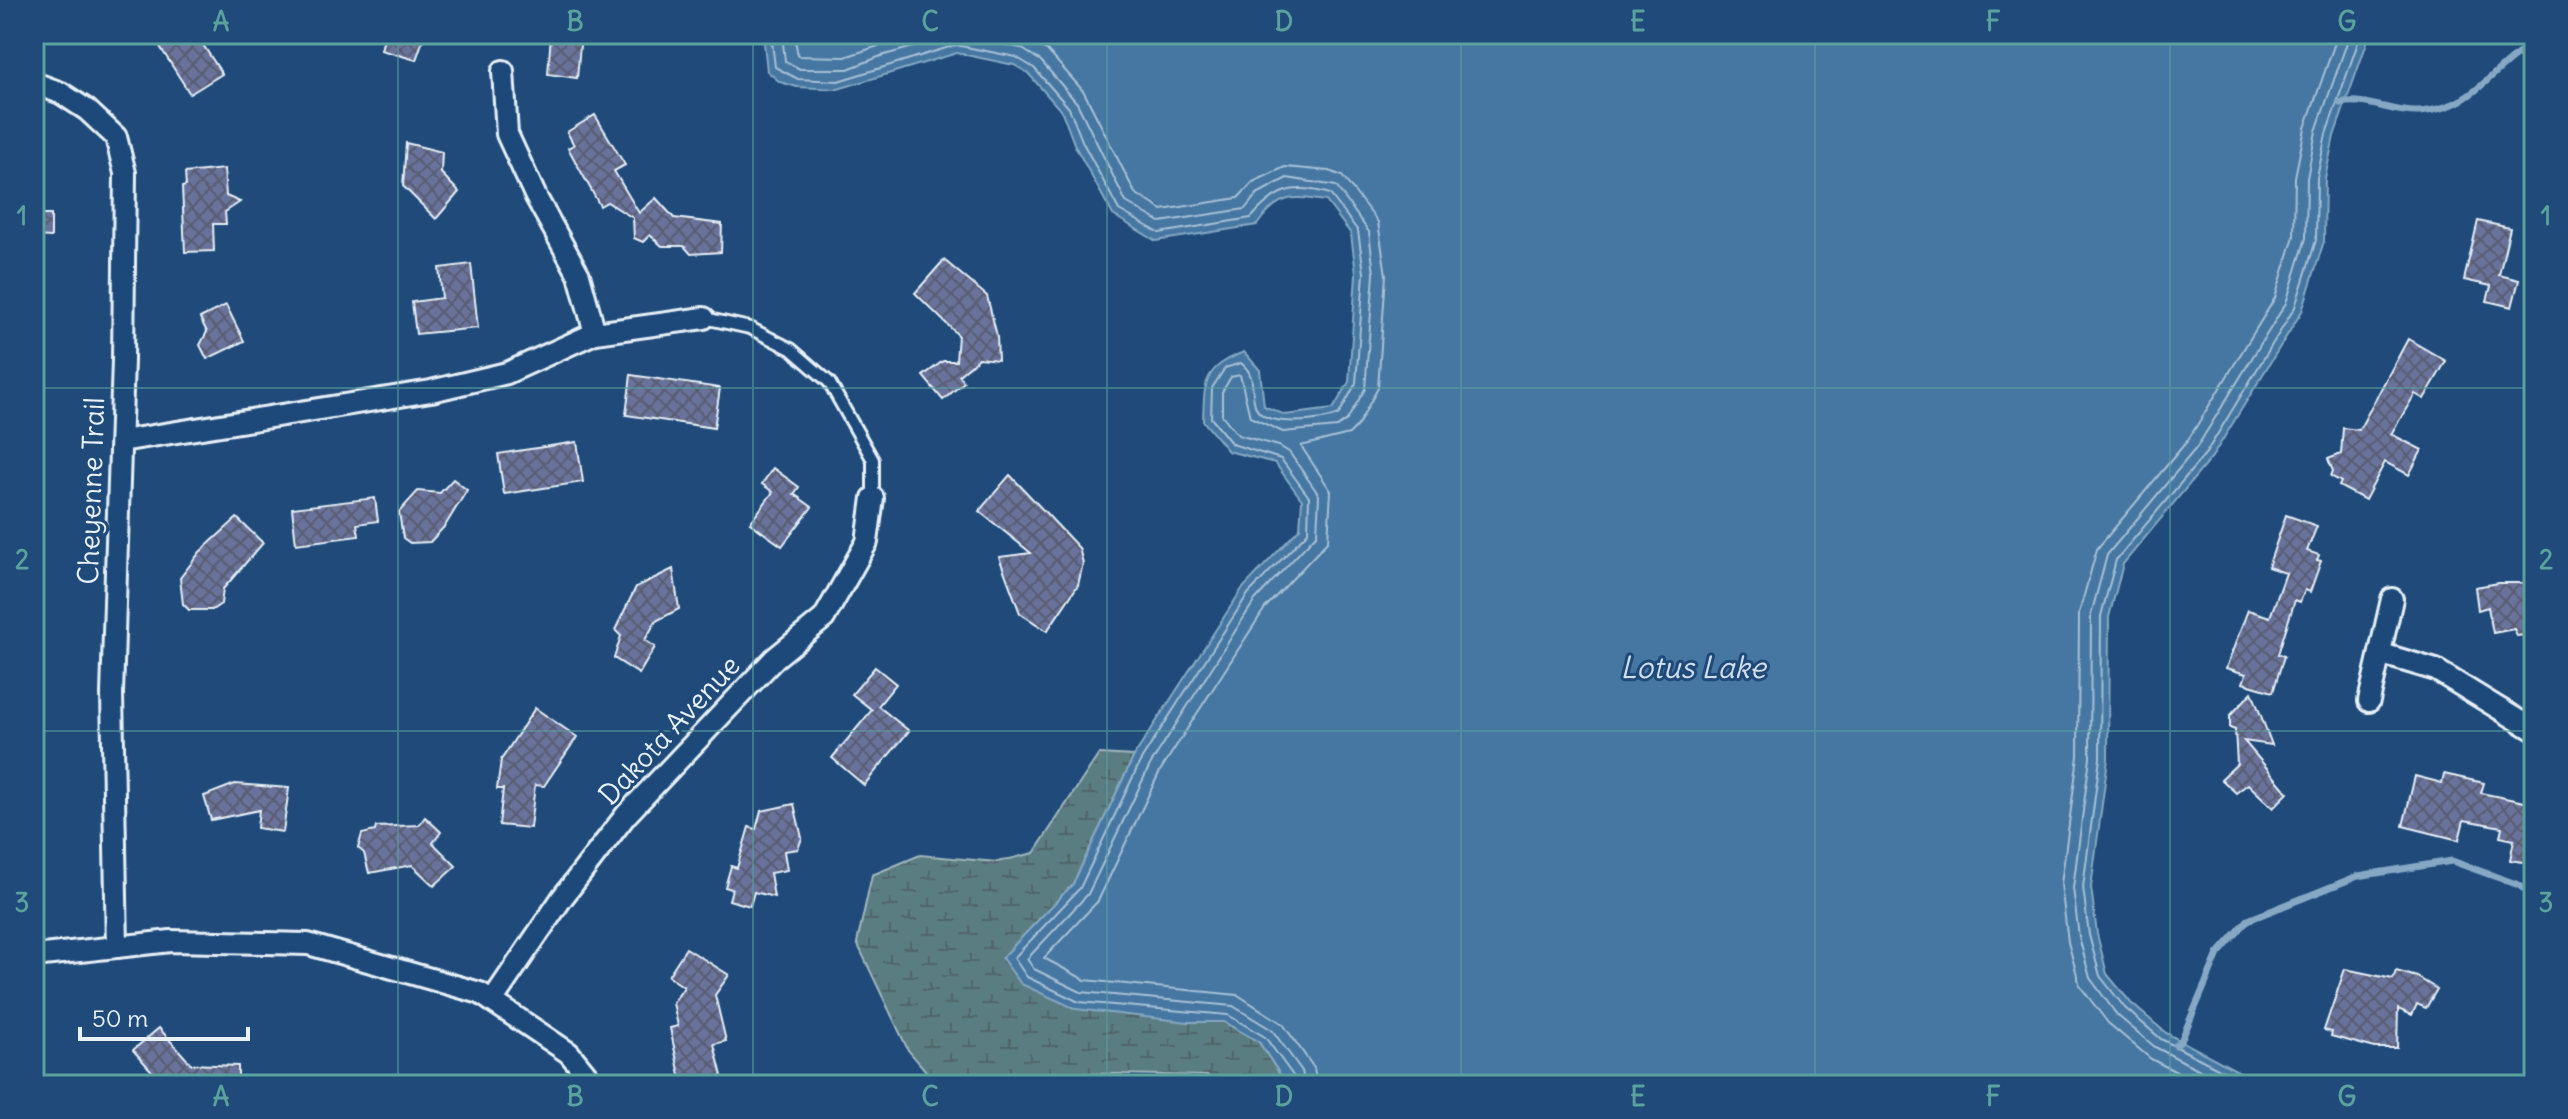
<svg xmlns="http://www.w3.org/2000/svg" width="2568" height="1119" font-family="Delius,sans-serif">
	<style>
		.wetland { fill: url(#wetland-marsh); stroke: #a1b7bd; stroke-width: 2 }
		.water { fill: #4577a2; stroke: #86a8c4; stroke-width: 2 }
		.lines { fill: none; stroke-linecap: round; stroke-linejoin: round }
		.shore { stroke: #a7c0d6; stroke-width: 2 }
		.stream { stroke: #86a8c4; stroke-width: 7 }
		.building { fill: url(#building-cross-hatch); stroke: #e8f1f8; stroke-width: 2 }
		.service-casing { stroke: #e8f1f8; stroke-width: 16 }
		.minor-casing { stroke: #e8f1f8; stroke-width: 26 }
		.service { stroke: #1f4a7a; stroke-width: 10 }
		.minor { stroke: #1f4a7a; stroke-width: 20 }
		.grid { fill: none; stroke: #5ba19e; stroke-width: 2; stroke-opacity: 0.55 }
		.labels { text-anchor: middle; dominant-baseline: central; stroke-width: 6; stroke-linejoin: round; paint-order: stroke }
		.street-label { font-size: 28px; fill: #e8f1f8; stroke: #1f4a7a }
		.water-label { font-size: 30px; font-style: italic; fill: #d0dfeb; stroke: #1f4a7a }
		.neatline { fill: none; stroke: #5ba19e; stroke-width: 3 }
		.grid-label { font-size: 26px; text-anchor: middle; font-weight: bold; fill: #5ba19e }
	</style>
	<defs>
		<pattern id="wetland-marsh" width="20" height="14" patternUnits="userSpaceOnUse" patternTransform="scale(2)"><rect width="20" height="14" fill="#5a7d82"/><path d="M1 5h8M5 5V1M11 12h8M15 12V8" fill="none" stroke="#516569"/></pattern>
		<pattern id="building-cross-hatch" width="8" height="8" patternUnits="userSpaceOnUse" patternTransform="scale(2)"><rect width="8" height="8" fill="#69729a"/><path d="M0 0l8 8M0 8l8-8" fill="none" stroke="#585d72"/></pattern>
	</defs>
	<rect width="100%" height="100%" fill="#1f4a7a"/>
	<filter id="ink" filterUnits="userSpaceOnUse"><feTurbulence type="fractalNoise" baseFrequency=".0125" numOctaves="2"/><feDisplacementMap in="SourceGraphic" scale="16" xChannelSelector="R" yChannelSelector="G"/><feConvolveMatrix kernelMatrix="1 2 1 2 8 2 1 2 1" color-interpolation-filters="sRGB"/></filter>
	<g filter="url(#ink)">
		<polygon class="wetland" points="1099,754 1134,756 1073,884 1002,958 1188,1022 1224,1022 1259,1042 1287,1085 1215,1085 1208,1076 1069,1073 1022,1085 936,1083 908,1050 857,943 872,875 920,855 997,862 1034,853"/>
		<path class="water" d="M763,34H2370L2334,136L2325,178L2324,241L2302,311L2212,457L2123,564L2109,617L2108,759L2091,887L2097,934L2107,974L2131,1003L2166,1033L2264,1085H1287L1259,1042L1224,1022H1188L1076,1009L1021,984L1002,958L1073,884L1134,756L1242,589L1300,528L1302,500L1275,463L1228,451L1203,421C1204,381 1204,368 1244,352L1260,370L1264,406L1285,415L1333,409L1349,382L1356,274L1351,234L1326,201C1292,196 1278,194 1257,225L1156,241L1113,215L1075,146L1062,112L1028,73L1014,65L957,53L838,89L797,87L780,82L767,71Z"/>
		<g class="lines">
			<g class="shore">
				<path d="M771,34L775,67L798,79L838,81L956,45L1016,57L1034,68L1069,108L1083,143L1119,210L1159,233L1251,218C1276,189 1292,183 1330,194L1358,231L1364,273L1356,383L1339,414C1323,422 1265,428 1256,408C1249,390 1258,377 1241,363L1225,368L1212,388L1211,418L1232,444L1281,459L1309,497L1308,532L1248,594L1141,760L1080,888L1014,958L1027,977L1079,1002L1228,1015L1265,1037L1294,1077L1295,1085"/>
				<polyline points="782,34 785,61 800,69 848,69 881,56 956,35 1021,48 1041,61 1077,103 1126,202 1160,222 1245,209 1257,194 1287,178 1336,186 1369,232 1374,274 1365,389 1347,420 1337,427 1283,432 1250,417 1240,375 1231,377 1222,392 1222,415 1238,435 1279,446 1289,452 1319,495 1317,534 1255,600 1150,765 1088,894 1027,959 1034,969 1081,992 1233,1006 1272,1030 1302,1071 1305,1085"/>
				<polyline points="794,34 798,56 845,57 914,34"/>
				<polyline points="1012,34 1047,50 1084,92 1135,193 1162,210 1238,198 1253,182 1285,167 1329,171 1342,176 1378,222 1386,275 1378,388 1358,425 1349,434 1301,446 1331,491 1328,541 1265,608 1160,771 1098,901 1044,958 1085,980 1238,995 1283,1024 1314,1068 1317,1085"/>
				<polyline points="2202,1085 2151,1059 2108,1023 2080,986 2068,942 2061,884 2078,756 2079,613 2097,549 2188,440 2275,298 2294,236 2295,177 2305,128 2338,34"/>
				<polyline points="2229,1085 2155,1047 2117,1015 2090,978 2079,937 2073,888 2090,757 2091,615 2107,555 2197,447 2286,303 2306,238 2307,178 2316,131 2350,34"/>
				<polyline points="2251,1085 2161,1039 2125,1008 2100,976 2089,935 2083,887 2100,758 2101,616 2116,560 2206,453 2295,307 2316,240 2317,178 2326,134 2361,34"/>
			</g>
			<g class="stream">
				<path d="M2340,103C2365,97 2394,114 2420,112C2479,107 2488,68 2534,44"/>
				<polyline points="2176,1045 2181,1041 2218,954 2248,920 2358,876 2452,861 2519,885 2534,897"/>
			</g>
		</g>
		<g class="building">
			<polygon points="152,34 196,34 222,74 190,94"/>
			<polygon points="385,34 425,34 416,60 381,50"/>
			<polygon points="551,34 581,34 577,78 548,74"/>
			<polygon points="595,115 625,165 614,171 639,213 656,198 674,218 722,224 721,252 691,254 684,246 662,246 650,235 643,242 634,238 633,218 607,202 600,206 568,148 574,145 567,132"/>
			<polygon points="406,143 442,152 441,173 459,192 436,219 403,186"/>
			<polygon points="224,169 226,196 240,202 225,212 226,224 213,224 214,251 185,252 182,187 186,186 185,173"/>
			<polygon points="34,215 51,215 51,237 34,236"/>
			<polygon points="2478,221 2510,228 2499,275 2519,280 2512,307 2487,301 2491,286 2464,280"/>
			<polygon points="944,260 987,296 997,336 998,360 979,358 959,375 964,382 943,400 923,376 943,361 956,361 958,335 915,293"/>
			<polygon points="471,264 478,328 416,334 412,302 442,298 439,268"/>
			<polygon points="226,305 244,341 207,359 200,345 207,332 200,318"/>
			<polygon points="2408,339 2446,361 2424,399 2415,394 2391,434 2422,450 2409,475 2385,462 2365,500 2339,486 2341,482 2331,476 2333,471 2328,459 2341,454 2343,428 2359,430"/>
			<polygon points="631,375 720,388 714,428 626,415"/>
			<polygon points="577,442 583,482 504,494 498,454"/>
			<polygon points="773,468 799,487 794,494 812,507 782,546 750,523 773,492 762,484"/>
			<polygon points="1010,475 1079,548 1083,563 1078,585 1047,631 1020,613 999,557 1031,553 979,511"/>
			<polygon points="453,479 467,490 445,526 430,542 410,543 403,538 399,512 418,491 440,493"/>
			<polygon points="375,498 378,521 357,524 359,536 296,544 292,508"/>
			<polygon points="2286,515 2317,526 2307,551 2319,555 2317,560 2321,561 2310,592 2305,590 2300,602 2295,600 2278,654 2284,656 2273,692 2243,683 2246,674 2226,668 2248,610 2270,617 2286,573 2268,567"/>
			<polygon points="237,518 263,543 223,589 221,604 212,610 189,610 183,604 180,578 200,552"/>
			<polygon points="673,569 679,609 656,621 645,640 655,647 639,674 614,658 621,636 615,630 636,587"/>
			<polygon points="2499,583 2534,583 2534,634 2517,636 2514,629 2493,633 2488,607 2478,610 2475,587"/>
			<polygon points="875,667 896,684 878,706 909,731 864,785 832,758 872,710 852,694"/>
			<polygon points="2252,692 2272,745 2244,741 2288,793 2273,808 2248,784 2236,793 2221,779 2237,764 2235,730 2230,728 2230,716"/>
			<polygon points="535,708 577,737 544,786 535,785 530,828 499,825 503,789 497,789 501,760"/>
			<polygon points="2444,774 2484,783 2481,793 2534,804 2534,864 2510,860 2514,840 2500,837 2502,827 2464,820 2459,840 2403,826 2415,776 2442,783"/>
			<polygon points="235,784 289,788 283,832 257,828 259,810 211,820 204,796"/>
			<polygon points="794,804 802,838 798,849 784,851 787,870 770,873 774,897 754,892 750,906 729,900 732,889 725,887 731,866 737,868 749,827 756,829 761,811"/>
			<polygon points="425,817 441,832 433,843 456,866 434,886 412,865 369,873 364,853 358,848 362,834 375,831 376,827 419,825"/>
			<polygon points="686,948 729,975 715,995 726,1041 714,1044 722,1076 682,1085 670,1028 678,1026 673,1003 684,987 668,976"/>
			<polygon points="2345,969 2393,979 2396,971 2417,977 2437,989 2426,1008 2417,1004 2412,1015 2398,1009 2397,1048 2375,1048 2331,1036 2332,1032 2324,1030"/>
			<polygon points="159,1028 191,1064 238,1066 238,1085 164,1085 133,1050"/>
		</g>
		<g class="lines">
			<defs>
				<polyline id="service" points="704,318 750,328 791,349 829,382 873,460 873,498"/>
				<g id="minor">
					<polyline points="503,71 507,134 536,197 579,275 595,333"/>
					<polyline points="34,83 61,93 87,110 116,137 125,173 123,360 112,694 117,947"/>
					<polyline points="121,441 431,391 507,373 595,333 704,318"/>
					<polyline points="2382,654 2436,670 2534,730"/>
					<polyline points="2369,701 2392,599"/>
					<polyline points="34,956 171,941 308,944 480,993 569,1053 595,1085"/>
					<polyline points="492,1001 562,898 626,815 775,658 824,618 867,542 873,498"/>
				</g>
			</defs>
			<use href="#service" class="service-casing"/>
			<use href="#minor" class="minor-casing"/>
			<use href="#service" class="service"/>
			<use href="#minor" class="minor"/>
		</g>
	</g>
	<path class="grid" d="M398,34V1085M753,34V1085M1107,34V1085M1461,34V1085M1815,34V1085M2170,34V1085M34,388H2534M34,731H2534"/>
	<g class="labels">
		<g class="street-label">
			<text transform="translate(91 491) rotate(-88)">Cheyenne Trail</text>
			<text transform="translate(669 730) rotate(-47)">Dakota Avenue</text>
		</g>
		<g class="water-label">
			<text x="1693" y="667">Lotus Lake</text>
		</g>
	</g>
	<rect width="2568" height="1119" fill="none" stroke="#1f4a7a" stroke-width="88"/>
	<path d="M80 1027v12h168v-12" fill="none" stroke="#e8f1f8" stroke-width="4"/>
	<text x="92" y="1027" font-size="24" fill="#e8f1f8" stroke="#1f4a7a" stroke-width="6" paint-order="stroke">50 m</text>
	<rect x="44" y="44" width="2480" height="1031" class="neatline"/>
	<g class="grid-label">
		<text x="221" y="31">A</text>
		<text x="575" y="31">B</text>
		<text x="930" y="31">C</text>
		<text x="1284" y="31">D</text>
		<text x="1638" y="31">E</text>
		<text x="1993" y="31">F</text>
		<text x="2347" y="31">G</text>
		<text x="22" y="225">1</text>
		<text x="2546" y="225">1</text>
		<text x="22" y="569">2</text>
		<text x="2546" y="569">2</text>
		<text x="22" y="912">3</text>
		<text x="2546" y="912">3</text>
		<text x="221" y="1106">A</text>
		<text x="575" y="1106">B</text>
		<text x="930" y="1106">C</text>
		<text x="1284" y="1106">D</text>
		<text x="1638" y="1106">E</text>
		<text x="1993" y="1106">F</text>
		<text x="2347" y="1106">G</text>
	</g>
</svg>
